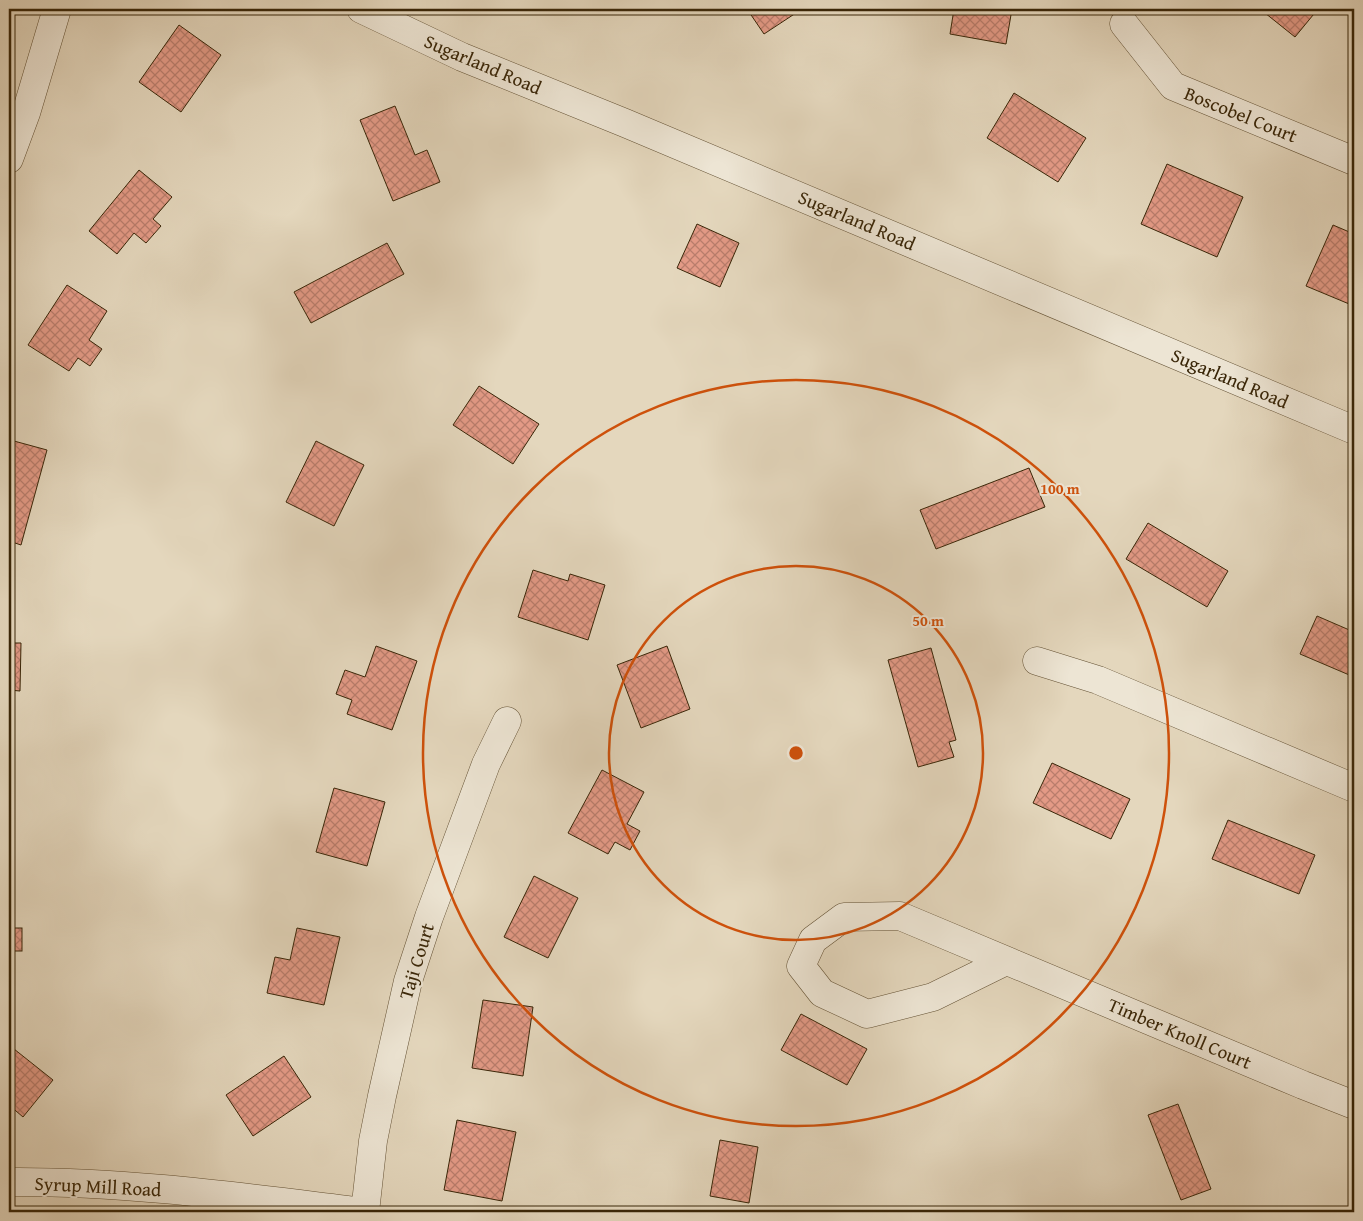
<svg xmlns="http://www.w3.org/2000/svg" width="1363" height="1221" font-family="'Gentium Book Plus',serif">
	<style>
		.building { fill: url(#building-cross-hatch); stroke: #392608 }
		.lines { fill: none; stroke-linecap: round; stroke-linejoin: round }
		.minor-casing { stroke: #645235; stroke-width: 29 }
		.minor { stroke: #ede5d4; stroke-width: 28 }
		.ring { fill: none; stroke: #ce510b; stroke-width: 2.5 }
		.labels { text-anchor: middle; dominant-baseline: central; stroke-width: 4; stroke-linejoin: round; paint-order: stroke }
		.street-label { font-size: 19px; fill: #392608; stroke: #ede5d4 }
		.centre { fill: #ce510b; stroke: #ede5d4; stroke-width: 2.5 }
		.ring-label { font-size: 15px; text-anchor: middle; font-weight: bold; fill: #ce510b; stroke: #ede5d4; stroke-width: 4; stroke-linejoin: round; paint-order: stroke }
	</style>
	<defs>
		<pattern id="building-cross-hatch" width="8" height="8" patternUnits="userSpaceOnUse" patternTransform="scale(1.25)"><rect width="8" height="8" fill="#e39a86"/><path d="M0 0l8 8M0 8l8-8" fill="none" stroke="#b97d6c"/></pattern>
	</defs>
	<rect width="100%" height="100%" fill="#e4d7bd"/>
	<filter id="stains"><feTurbulence type="fractalNoise" baseFrequency=".004" numOctaves="4"/><feColorMatrix values="0 0 0 0 .2 0 0 0 0 .09 0 0 0 0 .02 0 0 0 .5 -.17"/></filter>
	<radialGradient id="worn" r=".72"><stop offset=".6" stop-color="#630" stop-opacity="0"/><stop offset="1" stop-color="#630" stop-opacity=".3"/></radialGradient>
	<g class="building">
		<polygon points="747,9 802,9 764,34"/>
		<polygon points="954,9 1012,9 1006,44 950,34"/>
		<polygon points="1260,9 1318,9 1295,37"/>
		<polygon points="179,25 221,55 181,112 139,82"/>
		<polygon points="1014,93 1086,138 1058,182 987,138"/>
		<polygon points="395,106 415,155 427,150 440,182 393,201 360,120"/>
		<polygon points="1167,164 1243,197 1217,257 1141,224"/>
		<polygon points="139,170 172,197 153,219 161,226 146,243 134,233 117,254 89,231"/>
		<polygon points="697,224 739,243 720,287 677,268"/>
		<polygon points="1333,225 1354,234 1354,306 1306,286"/>
		<polygon points="387,243 404,274 311,323 294,292"/>
		<polygon points="67,285 107,311 89,340 102,349 90,366 78,358 69,371 28,345"/>
		<polygon points="479,386 539,424 513,464 453,425"/>
		<polygon points="14,441 47,450 21,545 9,541 9,459"/>
		<polygon points="316,441 364,465 334,526 286,502"/>
		<polygon points="1029,468 1045,507 936,549 920,510"/>
		<polygon points="1148,523 1228,571 1207,607 1126,559"/>
		<polygon points="533,570 568,581 570,574 605,585 588,640 518,617"/>
		<polygon points="1317,616 1354,632 1354,677 1300,654"/>
		<polygon points="9,643 21,643 20,691 9,690"/>
		<polygon points="376,646 417,661 392,730 347,714 352,700 336,694 345,670 365,677"/>
		<polygon points="667,646 690,709 641,728 617,665"/>
		<polygon points="931,648 956,740 949,742 954,757 918,767 888,660"/>
		<polygon points="9,760 13,760 14,817 9,817"/>
		<polygon points="1052,763 1130,799 1111,839 1033,803"/>
		<polygon points="602,770 644,792 627,824 640,831 630,850 615,842 608,854 568,833"/>
		<polygon points="334,788 385,802 367,866 316,852"/>
		<polygon points="1228,820 1315,855 1299,894 1212,859"/>
		<polygon points="534,876 578,898 548,958 504,937"/>
		<rect x="9" y="928" width="13" height="23"/>
		<polygon points="297,928 340,937 324,1005 267,993 275,957 290,960"/>
		<polygon points="483,1000 533,1007 523,1076 472,1068"/>
		<polygon points="801,1014 867,1049 847,1085 781,1050"/>
		<polygon points="9,1045 53,1080 23,1117 9,1105"/>
		<polygon points="284,1056 311,1097 253,1136 226,1095"/>
		<polygon points="1178,1104 1211,1189 1181,1200 1148,1115"/>
		<polygon points="457,1120 516,1132 502,1201 444,1190"/>
		<polygon points="720,1140 758,1147 749,1203 710,1196"/>
	</g>
	<g class="lines">
		<defs>
			<g id="minor">
				<polyline points="361,9 462,57 625,123 1354,430"/>
				<polyline points="1124,24 1173,86 1354,161"/>
				<polyline points="9,159 26,113 57,9"/>
				<polyline points="1037,661 1098,680 1354,788"/>
				<polyline points="1006,961 933,997 867,1014 822,993 801,966 813,940 844,917 900,916 1303,1085 1354,1105"/>
				<path d="M9,1182C128,1181 247,1198 365,1212L373,1141L382,1096L408,981L429,917L486,764L507,721"/>
			</g>
		</defs>
		<use href="#minor" class="minor-casing"/>
		<use href="#minor" class="minor"/>
	</g>
	<g class="ring">
		<circle cx="796" cy="753" r="187"/>
		<circle cx="796" cy="753" r="373"/>
	</g>
	<g class="labels">
		<g class="street-label">
			<text transform="translate(483 64) rotate(23)">Sugarland Road</text>
			<text transform="translate(1241 114) rotate(22)">Boscobel Court</text>
			<text transform="translate(857 220) rotate(23)">Sugarland Road</text>
			<text transform="translate(1230 378) rotate(23)">Sugarland Road</text>
			<text transform="translate(416 961) rotate(-73)">Taji Court</text>
			<text transform="translate(1180 1033) rotate(23)">Timber Knoll Court</text>
			<text transform="translate(98 1186) rotate(3)">Syrup Mill Road</text>
		</g>
	</g>
	<circle cx="796" cy="753" r="8" class="centre"/>
	<g class="ring-label">
		<text x="1060" y="494">100 m</text>
		<text x="928" y="626">50 m</text>
	</g>
	<rect width="1363" height="1221" fill="none" stroke="#e4d7bd" stroke-width="30"/>
	<rect x="10" y="10" width="1343" height="1201" fill="none" stroke="#392608" stroke-width="2.5"/>
	<rect x="15" y="15" width="1333" height="1191" fill="none" stroke="#392608"/>
	<rect width="100%" height="100%" filter="url(#stains)"/>
	<rect width="100%" height="100%" fill="url(#worn)"/>
</svg>
